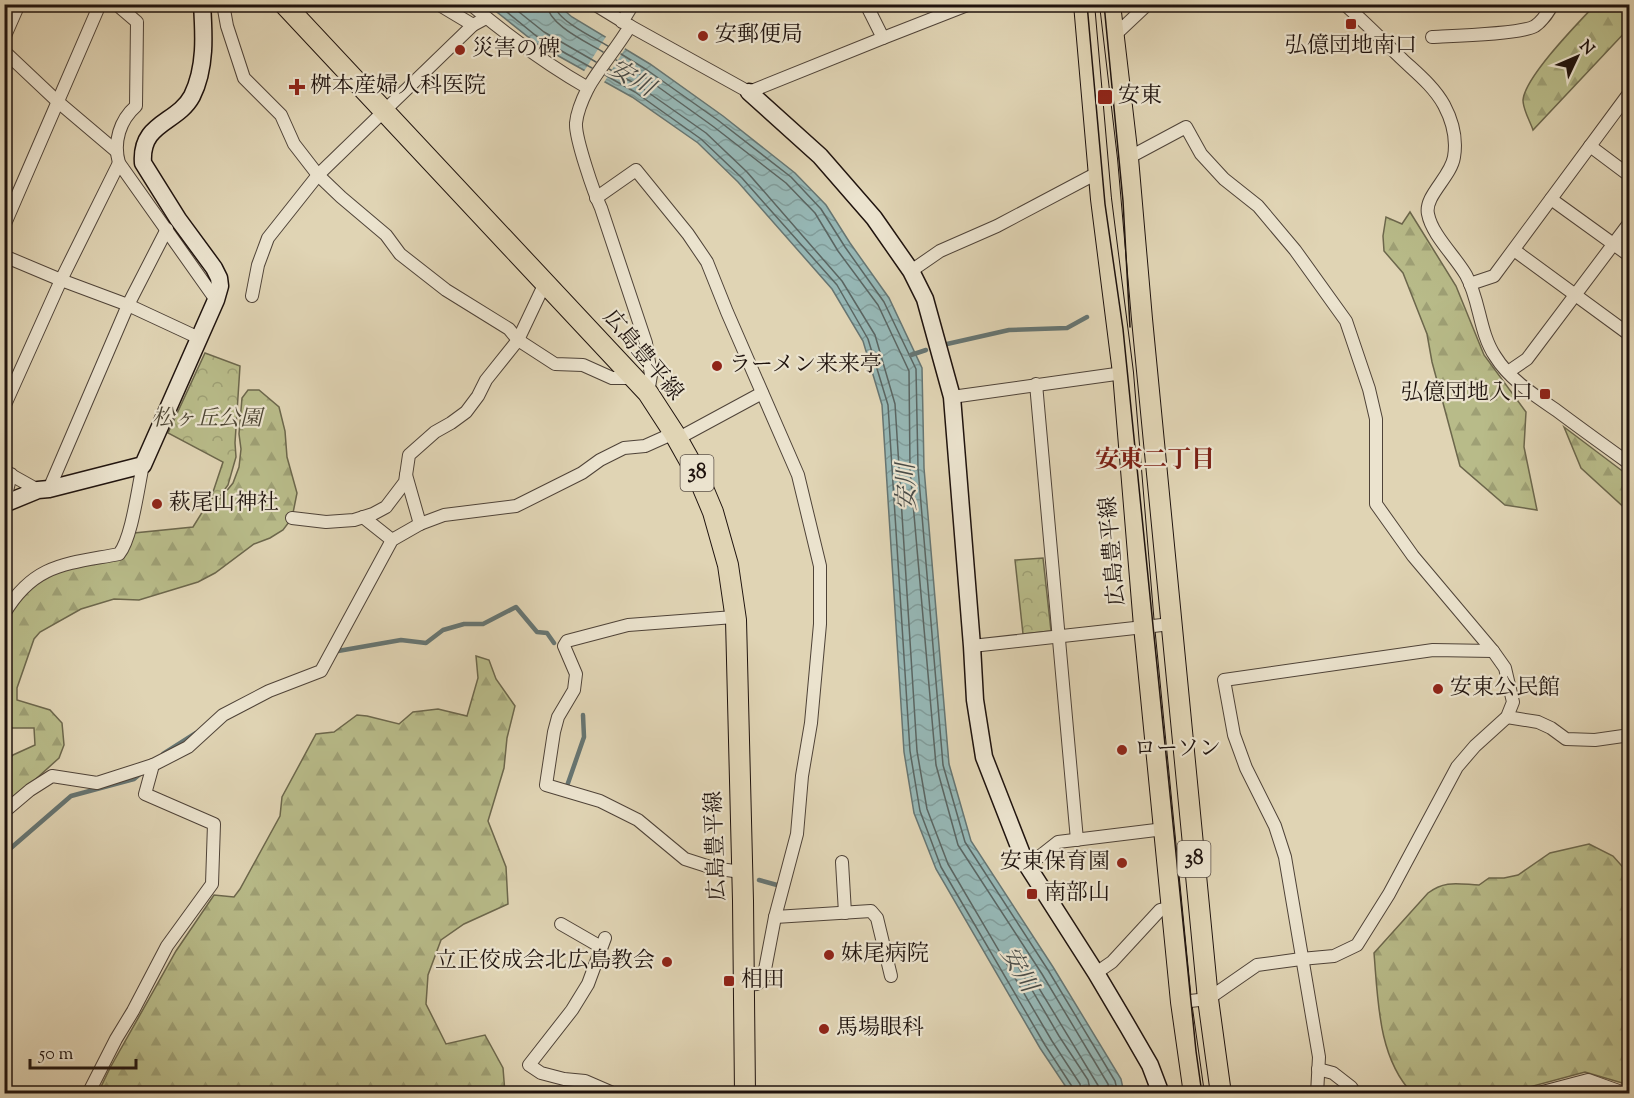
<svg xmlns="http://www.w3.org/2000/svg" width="1634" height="1098" font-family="'Sorts Mill Goudy','Noto Serif JP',serif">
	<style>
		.forest { fill: url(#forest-firs); stroke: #6c674c; stroke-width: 1.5 }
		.park { fill: url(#park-crowns); stroke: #6c674c; stroke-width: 1.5 }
		.water { fill: url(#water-waves); stroke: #667572; stroke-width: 1.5 }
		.pier { fill: #e0d4b4 }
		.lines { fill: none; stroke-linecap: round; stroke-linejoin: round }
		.shore { stroke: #5a6562; stroke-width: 1.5 }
		.stream { stroke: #667572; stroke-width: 4.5 }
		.street-casing { stroke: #4f4338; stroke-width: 14 }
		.secondary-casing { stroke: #1f130e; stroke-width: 19 }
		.primary-casing { stroke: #1f130e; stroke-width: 22 }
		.street { stroke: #ebe3ce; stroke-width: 12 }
		.secondary { stroke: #ebe3ce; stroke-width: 16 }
		.primary { stroke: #e0d4b4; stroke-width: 20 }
		.tram { stroke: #1f130e; stroke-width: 1.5 }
		.poi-dot { fill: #8f2418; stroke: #ebe3ce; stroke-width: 2 }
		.labels { text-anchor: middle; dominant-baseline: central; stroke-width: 4.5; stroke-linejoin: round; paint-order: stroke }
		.shield { fill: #ebe3ce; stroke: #5c5148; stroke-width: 1.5 }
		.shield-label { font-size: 21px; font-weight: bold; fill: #1f130e }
		.poi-label { font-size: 22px; fill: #1f130e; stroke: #ebe3ce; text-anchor: start }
		.street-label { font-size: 22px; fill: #1f130e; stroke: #ebe3ce }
		.park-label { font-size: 22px; font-style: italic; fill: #4d4533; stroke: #ebe3ce }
		.water-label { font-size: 24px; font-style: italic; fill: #494c48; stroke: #ebe3ce }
		.neighbourhood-label { font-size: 24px; font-weight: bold; fill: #7a1f14; stroke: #ebe3ce }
	</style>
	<defs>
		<pattern id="forest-firs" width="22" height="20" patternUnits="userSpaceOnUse" patternTransform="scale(1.5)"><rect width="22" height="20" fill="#b8bb89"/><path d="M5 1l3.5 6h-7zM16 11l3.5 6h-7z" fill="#9ea075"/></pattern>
		<pattern id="park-crowns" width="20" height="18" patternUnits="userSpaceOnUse" patternTransform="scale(1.5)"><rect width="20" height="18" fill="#b8bb89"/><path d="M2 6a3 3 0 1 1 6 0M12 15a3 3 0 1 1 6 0" fill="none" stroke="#9ea075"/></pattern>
		<pattern id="water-waves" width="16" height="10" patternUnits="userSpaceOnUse" patternTransform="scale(1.5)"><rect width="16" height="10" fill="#96b7b5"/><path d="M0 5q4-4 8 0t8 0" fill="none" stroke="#819c9a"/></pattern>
	</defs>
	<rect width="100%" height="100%" fill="#e0d4b4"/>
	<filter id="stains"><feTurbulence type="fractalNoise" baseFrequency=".00333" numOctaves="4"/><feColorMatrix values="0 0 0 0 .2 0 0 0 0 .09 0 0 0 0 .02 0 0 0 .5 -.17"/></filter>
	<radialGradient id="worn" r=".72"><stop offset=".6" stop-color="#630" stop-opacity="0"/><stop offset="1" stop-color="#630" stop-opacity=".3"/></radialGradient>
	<g class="forest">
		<path d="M1595,5H1629V28L1533,130C1530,121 1523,110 1523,100C1525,77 1578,23 1595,5Z"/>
		<polygon points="1410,212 1456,286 1484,355 1526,412 1524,447 1537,510 1505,505 1460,466 1432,362 1427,334 1403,273 1384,251 1383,236 1386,217 1402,224"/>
		<polygon points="248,390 259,390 279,407 285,431 287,457 297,493 292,518 283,530 270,538 254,544 215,573 198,582 139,600 114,599 81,609 40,632 34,639 17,688 17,700 50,710 62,723 64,745 59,758 5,807 5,763 13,755 35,745 34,728 5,728 4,621 18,600 45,575 125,554 134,533 193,527 211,498 220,499 233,483 239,467 241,449 239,434 242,398"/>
		<polygon points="1564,427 1629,476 1629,512 1581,468"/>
		<polygon points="476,656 489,660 496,679 515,706 507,738 504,768 488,821 506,867 508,904 464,924 441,940 428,975 426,1004 446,1044 485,1035 503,1068 505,1093 98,1093 110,1068 176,951 214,895 234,897 240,889 280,816 282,797 316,734 334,732 357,715 367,716 399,724 413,712 438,709 467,716 478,678"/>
		<path d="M1589,844L1613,856L1629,874V1085L1585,1072L1507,1093H1412C1378,1057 1378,1000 1374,953L1428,893C1445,880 1458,884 1479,885L1489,878H1504L1518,875L1550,853Z"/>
	</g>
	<g class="park">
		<polygon points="205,353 240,366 235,443 236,457 228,485 220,496 212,495 223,462 168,433"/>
		<polygon points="1043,558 1051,631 1023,634 1015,560"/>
	</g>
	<polygon class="water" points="488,5 558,5 572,17 650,64 723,116 795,173 826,205 850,243 889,298 922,368 924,468 949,764 971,841 1053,967 1121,1079 1124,1093 1070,1093 1040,1048 936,869 914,813 904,752 882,405 863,341 832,289 738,182 698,143 632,97 537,44"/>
	<polygon class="pier" points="607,35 626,47 603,84 583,73"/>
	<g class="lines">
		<g class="shore">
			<polyline points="497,4 540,39 592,68"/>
			<polyline points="509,4 544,32 596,62"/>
			<path d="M547,4C548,25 587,42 603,52"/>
			<path d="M554,4C556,20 594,38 608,46"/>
			<polyline points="621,54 647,70 719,121 791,177 821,209 845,247 884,302 916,369 918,468 943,765 965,842 1048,970 1115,1081 1118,1094"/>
			<polyline points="616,60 643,76 714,127 786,183 815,213 838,251 878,305 909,371 910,469 936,765 958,845 1042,974 1108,1084 1110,1094"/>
			<polyline points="609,69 639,86 706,133 747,172 842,281 875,335 895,404 917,751 927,809 948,864 1052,1041 1080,1084 1082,1094"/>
			<polyline points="605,75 635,92 701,139 742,178 837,285 868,339 888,405 910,751 920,811 941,867 1045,1045 1073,1088 1074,1094"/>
			<polyline points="1091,1094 1088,1080 1059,1036 1015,961 1016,957 1020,957 1099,1087 1101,1094"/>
		</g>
		<g class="stream">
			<polyline points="947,344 1009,330 1067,328 1087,317"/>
			<polyline points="911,355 926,350"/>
			<polyline points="338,651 401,640 426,643 443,630 464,624 483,624 516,607 537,632 547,633 554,643"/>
			<polyline points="163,754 196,733"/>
			<polyline points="571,788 567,786 584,737 583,715"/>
			<polyline points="4,854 71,796 134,779 140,774"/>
			<polyline points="759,880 777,885"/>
		</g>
		<defs>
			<g id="street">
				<path d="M116,4L137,22L136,106C120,120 113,142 119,163L216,300"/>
				<polyline points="223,4 227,26 244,78 281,115 294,144 318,175 341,197 386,235 400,254 446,290 509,329 518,340 555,364 583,365 612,378 633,378"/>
				<polyline points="438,4 473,25"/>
				<path d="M470,4C508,36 546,64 588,88"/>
				<polyline points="594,4 630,26 749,92 883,38 970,4"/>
				<polyline points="866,4 883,38"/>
				<path d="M1344,4C1365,22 1384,42 1404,61C1418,74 1434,87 1444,105C1452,120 1457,139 1454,157C1451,177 1424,196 1428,214C1432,235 1455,256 1466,275C1480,300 1479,332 1495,356C1509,379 1534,395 1556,410C1580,428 1605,446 1630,464"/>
				<polyline points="622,22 633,4"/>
				<path d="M630,26C617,48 600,67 588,88C583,98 577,112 576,123C575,138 594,193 601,208L646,343L651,375L648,393"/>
				<polyline points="1114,36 1148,4"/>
				<path d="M1432,37C1451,36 1523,34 1535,26C1543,21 1548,12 1553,4"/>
				<polyline points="4,38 19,4"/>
				<polyline points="4,51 57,101 116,151"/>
				<polyline points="1590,146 1630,176"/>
				<polyline points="1128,158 1186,127 1201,154 1224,179 1258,206 1295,250 1346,321 1369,389 1376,419 1376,504 1413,556 1493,651 1505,668 1513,702 1507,717 1475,746 1457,767 1389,894 1357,945 1334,956 1301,959 1257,965 1208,999 1181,1002"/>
				<polyline points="596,198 636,170 688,234 707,262 727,312 798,475 820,566 820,624 811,723 802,776 797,834 775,917 763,980 757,984 743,985"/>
				<polyline points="1551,199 1630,256"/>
				<polyline points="4,226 100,4"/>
				<polyline points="1514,250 1630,335"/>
				<polyline points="4,256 61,280 128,305 199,338"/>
				<polyline points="911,271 940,251 997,226 1099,172"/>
				<polyline points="1470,284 1494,276 1630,92"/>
				<polyline points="252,296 258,265 268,238 318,175 473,25 486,18"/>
				<polyline points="1508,372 1527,359 1630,222"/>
				<polyline points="1036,384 1077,840"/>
				<polyline points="952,397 1123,373"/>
				<polyline points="4,407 61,280 119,163"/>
				<polyline points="677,439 762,393"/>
				<polyline points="4,471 38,490"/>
				<polyline points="406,475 420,524"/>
				<polyline points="49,489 128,305 167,229"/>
				<polyline points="4,504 11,474"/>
				<polyline points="363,517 392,540"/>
				<polyline points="292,518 326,522 354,520 373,514 386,507 405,482 409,455 435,432 451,423 466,412 478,396 486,380 518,340 545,283"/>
				<path d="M4,614C34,563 67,564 119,554C132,538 138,487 143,465"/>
				<polyline points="734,617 628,625 567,641 564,646 576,674 574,690 558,717 554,732 546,785 600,801 638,820 685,859 713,868 741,872"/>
				<polyline points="972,646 1171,624"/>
				<polyline points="1507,717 1538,722 1551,728 1566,739 1595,740 1630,735"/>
				<polyline points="4,812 30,790 52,776 97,783 153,765"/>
				<polyline points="842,862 845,913"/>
				<polyline points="1025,862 1039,857 1058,842 1164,829"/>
				<polyline points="775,917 871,911 877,918 891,976"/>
				<polyline points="561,924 601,947"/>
				<polyline points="605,938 588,984 572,1010 529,1065 541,1073 564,1079 585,1081 615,1094"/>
				<polyline points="1096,973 1112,962 1160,910 1172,907"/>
				<polyline points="1318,1069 1333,1073 1351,1087 1356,1094"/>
				<polyline points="88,1094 116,1039 133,1011 167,946 212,884 214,824 145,794 153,765 188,747 223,715 269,691 321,671 392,540 420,524 444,515 516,506 582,473 600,460 624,448 645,446 674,433"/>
				<polyline points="1317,1094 1319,1057 1285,857 1275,826 1246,768 1234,735 1224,680 1433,650 1493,651"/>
				<polyline points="1535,1094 1588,1080 1627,1094"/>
			</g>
			<g id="secondary">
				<polyline points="749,92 820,156 874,218 911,271 925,299 952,397 972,646 975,700 984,757 1025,862 1096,973 1128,1027 1150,1065 1161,1094"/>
				<path d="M4,504L38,490L49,489L143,465L216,300L220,286L219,278L214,268L178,219L143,163C140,122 177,124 192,96C206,68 204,35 202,4"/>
			</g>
			<g id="primary">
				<polyline points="284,4 648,393 674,433 697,474 713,512 728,565 736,620 743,901 745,1094"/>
				<polyline points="1084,4 1101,199 1123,373 1144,626 1181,1002 1194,1094"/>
				<polyline points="1110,4 1128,158 1142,319 1208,999 1221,1094"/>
			</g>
		</defs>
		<use href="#street" class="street-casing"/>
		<use href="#secondary" class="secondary-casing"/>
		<use href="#primary" class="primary-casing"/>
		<use href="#street" class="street"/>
		<use href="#secondary" class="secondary"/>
		<use href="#primary" class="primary"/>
		<g class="tram">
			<polyline points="1087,4 1105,204 1123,329 1196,1051 1202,1094"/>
			<polyline points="1104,4 1123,201 1130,327"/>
		</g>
	</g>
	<g class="poi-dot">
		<rect x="1345" y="18" width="12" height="12" rx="3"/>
		<circle cx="703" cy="36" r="6"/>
		<circle cx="460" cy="50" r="6"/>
		<path d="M294 78h6v6h6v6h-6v6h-6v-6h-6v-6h6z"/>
		<rect x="1097" y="89" width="16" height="16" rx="3"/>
		<circle cx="717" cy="366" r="6"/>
		<rect x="1539" y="388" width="12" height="12" rx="3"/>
		<circle cx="157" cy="504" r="6"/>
		<circle cx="1438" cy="689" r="6"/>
		<circle cx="1122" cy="750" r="6"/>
		<circle cx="1122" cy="863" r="6"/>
		<rect x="1026" y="888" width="12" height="12" rx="3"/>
		<circle cx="829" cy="955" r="6"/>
		<circle cx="667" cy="962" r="6"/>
		<rect x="723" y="975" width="12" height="12" rx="3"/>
		<circle cx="824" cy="1029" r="6"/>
	</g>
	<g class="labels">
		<g class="shield">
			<rect x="680.5" y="455" width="33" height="36" rx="4.5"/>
			<rect x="1177.5" y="841" width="33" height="36" rx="4.5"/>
		</g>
		<g class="shield-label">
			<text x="697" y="473">38</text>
			<text x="1194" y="859">38</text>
		</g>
		<g class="poi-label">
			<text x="715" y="36">安郵便局</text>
			<text x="1351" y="47" text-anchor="middle">弘億団地南口</text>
			<text x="472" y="50">災害の碑</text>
			<text x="310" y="87">桝本産婦人科医院</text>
			<text x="1118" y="97">安東</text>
			<text x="729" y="366">ラーメン来来亭</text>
			<text x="1533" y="394" text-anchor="end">弘億団地入口</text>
			<text x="169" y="504">萩尾山神社</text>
			<text x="1450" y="689">安東公民館</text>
			<text x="1134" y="750">ローソン</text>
			<text x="1110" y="863" text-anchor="end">安東保育園</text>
			<text x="1044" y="894">南部山</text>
			<text x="841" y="955">妹尾病院</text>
			<text x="655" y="962" text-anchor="end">立正佼成会北広島教会</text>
			<text x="741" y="981">相田</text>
			<text x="836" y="1029">馬場眼科</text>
		</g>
		<g class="street-label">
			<text transform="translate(642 356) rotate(50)">広島豊平線</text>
			<text transform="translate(1114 551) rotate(-95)">広島豊平線</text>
			<text transform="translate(717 846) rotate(-92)">広島豊平線</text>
		</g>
		<g class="park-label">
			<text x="207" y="420">松ヶ丘公園</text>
		</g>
		<g class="water-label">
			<text transform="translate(631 79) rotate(31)">安川</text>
			<text transform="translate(908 487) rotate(-92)">安川</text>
			<text transform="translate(1018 970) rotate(60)">安川</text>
		</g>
		<g class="neighbourhood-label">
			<text x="1155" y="461">安東二丁目</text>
		</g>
	</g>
	<rect width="1634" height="1098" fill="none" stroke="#e0d4b4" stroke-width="24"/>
	<rect x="6" y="6" width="1622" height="1086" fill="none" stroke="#1f130e" stroke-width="3"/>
	<rect x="12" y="12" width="1610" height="1074" fill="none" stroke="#1f130e" stroke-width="1.5"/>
	<g transform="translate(1577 57) rotate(46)" stroke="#ebe3ce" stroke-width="4.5" paint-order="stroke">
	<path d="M0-4.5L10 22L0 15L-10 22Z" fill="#1f130e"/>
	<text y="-9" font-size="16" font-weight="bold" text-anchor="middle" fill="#1f130e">N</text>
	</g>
	<path d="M30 1059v9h106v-9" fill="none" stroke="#1f130e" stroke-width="3"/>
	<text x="39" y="1059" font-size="18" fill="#1f130e" stroke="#ebe3ce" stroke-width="4.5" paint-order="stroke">50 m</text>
	<rect width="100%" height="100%" filter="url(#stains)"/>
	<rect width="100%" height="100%" fill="url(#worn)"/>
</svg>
